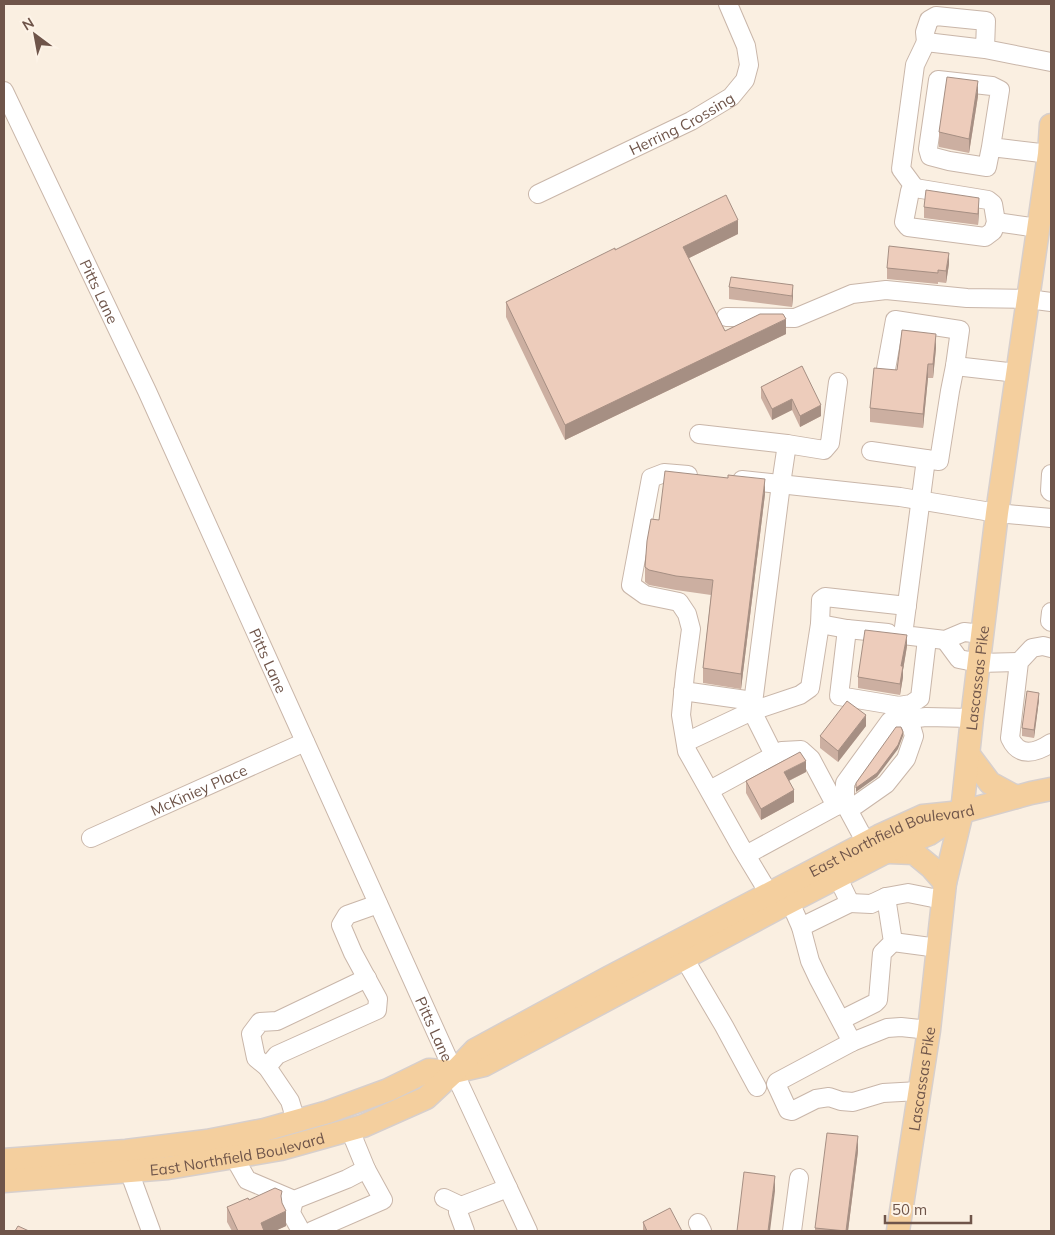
<svg xmlns="http://www.w3.org/2000/svg" width="1055" height="1235" font-family="Mulish,sans-serif">
	<style>
		.lines { fill: none; stroke-linecap: round; stroke-linejoin: round }
		.minor-casing { stroke: #c9b6a9; stroke-width: 20 }
		.major-casing { stroke: #d7cfcc; stroke-width: 25 }
		.minor { stroke: #fff; stroke-width: 18 }
		.major { stroke: #f4cf9e; stroke-width: 22 }
		.wall { fill: #ccafa1 }
		.shaded-wall { fill: #a68f83 }
		.building { fill: #edccbb; stroke: #a68f83 }
		.labels { text-anchor: middle; dominant-baseline: central; stroke-width: 5; stroke-linejoin: round; paint-order: stroke }
		.street-label { font-size: 15px; fill: #6f554a; stroke: #fdf3e7 }
	</style>
	<rect width="100%" height="100%" fill="#faefe1"/>
	<g class="lines">
		<defs>
			<g id="minor">
				<polyline points="985,49 986,21 936,16 929,20 925,32 926,42 985,49 1051,62"/>
				<path id="s1" d="M4,91L147,391L454,1072L528,1231"/>
				<polyline points="991,147 987,167 949,161 930,156 928,149 938,80 992,86 1000,90 991,147 1049,154"/>
				<polygon points="915,188 988,200 993,204 996,222 993,231 985,237 908,227 904,222 910,191"/>
				<polyline points="915,188 901,169 915,65 926,42"/>
				<path id="s2" d="M538,194L691,121L731,97L745,80L749,65L746,46L728,4"/>
				<polyline points="996,222 1038,228"/>
				<polyline points="726,317 795,318 852,294 886,290 967,298 1028,299 1051,302"/>
				<polyline points="955,366 1017,373"/>
				<polyline points="886,369 895,320 960,330 955,366 950,391 939,461 926,459 903,635 945,640 964,632 983,634"/>
				<polyline points="699,434 787,444"/>
				<polyline points="871,451 926,459"/>
				<polyline points="1051,474 1050,491 1051,492"/>
				<polyline points="688,475 664,473 651,478 631,585 645,595 679,602 687,614 691,629 685,674 681,715 687,751 741,847 776,905"/>
				<polyline points="742,480 900,497 997,513 1051,518"/>
				<polyline points="1051,612 1050,621 1051,622"/>
				<polyline points="820,624 821,600 825,597 907,606"/>
				<polyline points="847,629 839,696 899,706 911,704 920,698 927,639"/>
				<polyline points="945,640 959,659 979,663 1019,662"/>
				<path d="M1051,648L1043,646L1032,648L1019,662L1010,738C1019,758 1036,753 1051,743"/>
				<polyline points="683,691 753,701"/>
				<polyline points="686,742 752,711 800,695 810,688 820,624 847,629 888,633"/>
				<polyline points="774,755 752,711 781,484 787,444 824,450 830,443 838,382"/>
				<polyline points="710,790 782,751 801,750 811,759 836,806"/>
				<path id="s3" d="M91,838L305,742"/>
				<polyline points="866,843 845,804 845,783 890,721 926,717 972,718"/>
				<polyline points="746,855 836,806 845,804 856,805 886,784 906,759 914,736 909,719"/>
				<polyline points="790,902 801,927 810,961 818,978 852,1042"/>
				<polyline points="850,903 871,904 886,897 908,893 943,900"/>
				<polyline points="801,927 850,903 838,878"/>
				<polyline points="893,942 938,948"/>
				<polyline points="684,958 724,1026 757,1087"/>
				<polyline points="841,1020 875,1003 878,1000 882,953 893,942 886,897"/>
				<polyline points="267,1067 256,1058 251,1034 260,1022 277,1021 367,978"/>
				<polyline points="919,1091 883,1093 853,1102 841,1101 829,1097 816,1099 792,1111 788,1110 776,1084 777,1082 852,1042 887,1028 901,1027 929,1030"/>
				<polyline points="296,1121 290,1101 267,1067 277,1055 377,1010 378,999 353,953 341,925 347,915 378,904"/>
				<polyline points="234,1157 247,1180 294,1200 347,1179 366,1169 350,1130"/>
				<polyline points="129,1171 151,1231"/>
				<polyline points="444,1198 461,1206"/>
				<polyline points="294,1200 291,1213 301,1231"/>
				<polyline points="698,1223 702,1231"/>
				<polyline points="312,1231 383,1200 366,1169"/>
				<polyline points="465,1231 458,1212 461,1206 508,1188"/>
				<polyline points="792,1231 799,1178"/>
			</g>
			<g id="major">
				<polyline points="969,755 990,783 1016,797"/>
				<polyline points="889,852 914,853 931,867 945,883"/>
				<polyline points="4,1160 126,1151 207,1141 264,1130 328,1112 388,1090 429,1070 454,1072 484,1065 778,908 888,851 929,834 959,814"/>
				<path id="s4" d="M4,1181L168,1168L281,1149L363,1126L426,1098L454,1072L475,1050L608,978L879,836L923,816L962,812L1031,793L1051,789"/>
				<path id="s5" d="M898,1231L929,1030L945,883L962,812L972,718L997,513L1049,154L1051,125"/>
			</g>
		</defs>
		<use href="#minor" class="minor-casing"/>
		<use href="#major" class="major-casing"/>
		<use href="#minor" class="minor"/>
		<use href="#major" class="major"/>
	</g>
	<g class="wall">
		<polygon points="978,96 969,153 939,147 939,132"/>
		<polygon points="924,207 979,209 978,225 924,218"/>
		<polygon points="738,234 689,258 725,331 786,334 565,440 506,317 506,302 615,250"/>
		<polygon points="949,264 946,283 938,282 938,284 887,279 887,268"/>
		<polygon points="729,287 793,296 792,307 729,299"/>
		<polygon points="936,348 933,378 928,378 923,428 870,422 870,408 897,370"/>
		<polygon points="802,366 821,416 800,427 792,410 772,420 761,398 761,387"/>
		<polygon points="765,494 741,689 703,683 703,668 711,595 676,590 649,585 645,582 645,567 659,520"/>
		<polygon points="907,646 903,670 903,677 900,695 858,688 858,677"/>
		<polygon points="1039,700 1034,738 1022,736 1022,728"/>
		<polygon points="866,726 838,762 820,748 820,736"/>
		<polygon points="806,772 789,781 794,802 761,820 746,793 746,781"/>
		<polygon points="858,1151 848,1231 815,1231 815,1228"/>
		<polygon points="249,1200 282,1203 286,1226 275,1231 232,1231 227,1222 227,1207"/>
		<polygon points="643,1222 682,1231 643,1231"/>
	</g>
	<g class="shaded-wall">
		<polygon points="978,81 978,96 969,153 969,139"/>
		<polygon points="979,198 979,209 978,225 978,214"/>
		<polygon points="738,220 738,234 683,261 683,247"/>
		<polygon points="949,253 949,264 946,283 946,271"/>
		<polygon points="793,285 793,296 792,307 792,296"/>
		<polygon points="786,319 786,334 565,440 565,425"/>
		<polygon points="936,334 936,348 933,378 933,364"/>
		<polygon points="928,364 928,378 923,428 923,414"/>
		<polygon points="792,399 792,410 772,420 772,409"/>
		<polygon points="821,405 821,416 800,427 800,416"/>
		<polygon points="765,479 765,494 741,689 741,674"/>
		<polygon points="907,635 907,646 903,670 903,677 900,695 901,666"/>
		<polygon points="1039,693 1039,700 1034,738 1034,730"/>
		<polygon points="866,715 866,726 838,762 838,751"/>
		<polygon points="903,732 903,736 898,749 877,777 856,792 856,788"/>
		<polygon points="806,761 806,772 784,783 784,772"/>
		<polygon points="794,790 794,802 761,820 761,809"/>
		<polygon points="858,1136 858,1151 848,1231 846,1231"/>
		<polygon points="775,1176 775,1191 770,1231 768,1231"/>
		<polygon points="286,1211 286,1226 275,1231 261,1231 261,1223"/>
	</g>
	<g class="building">
		<polygon points="947,77 978,81 969,139 939,132"/>
		<polygon points="926,190 979,198 978,214 924,207"/>
		<polygon points="726,195 738,220 683,247 725,331 760,314 783,314 786,319 565,425 506,302 615,248 615,250"/>
		<polygon points="889,246 949,253 946,271 938,270 938,273 887,268"/>
		<polygon points="731,277 793,285 792,296 729,287"/>
		<polygon points="902,330 936,334 933,364 928,364 923,414 870,408 874,368 897,370"/>
		<polygon points="802,366 821,405 800,416 792,399 772,409 761,387"/>
		<polygon points="665,471 728,478 728,475 765,479 741,674 703,668 713,580 676,576 649,570 645,567 647,541 651,519 659,520"/>
		<polygon points="865,630 907,635 901,666 903,666 900,684 858,677"/>
		<polygon points="1027,691 1039,693 1034,730 1022,728"/>
		<polygon points="847,701 866,715 838,751 820,736"/>
		<polygon points="896,727 901,727 903,732 898,745 877,773 856,788 856,783"/>
		<polygon points="800,752 806,761 784,772 794,790 761,809 746,781"/>
		<polygon points="827,1133 858,1136 846,1231 815,1228"/>
		<polygon points="744,1172 775,1176 768,1231 737,1231"/>
		<polygon points="275,1188 282,1191 281,1196 282,1203 286,1211 261,1223 264,1231 238,1231 227,1207 248,1198 249,1200"/>
		<polygon points="670,1208 682,1231 647,1231 643,1222"/>
		<polygon points="18,1226 29,1231 15,1231"/>
	</g>
	<g class="labels">
		<g class="street-label">
			<text stroke="none"><textPath href="#s2" startOffset="160">Herring Crossing</textPath></text>
			<text stroke="none"><textPath href="#s1" startOffset="222">Pitts Lane</textPath></text>
			<text stroke="none"><textPath href="#s1" startOffset="628">Pitts Lane</textPath></text>
			<text stroke="none"><textPath href="#s5" startOffset="559">Lascassas Pike</textPath></text>
			<text stroke="none"><textPath href="#s3" startOffset="118">McKiniey Place</textPath></text>
			<text stroke="none"><textPath href="#s4" startOffset="970">East Northfield Boulevard</textPath></text>
			<text stroke="none"><textPath href="#s1" startOffset="1032">Pitts Lane</textPath></text>
			<text stroke="none"><textPath href="#s5" startOffset="154">Lascassas Pike</textPath></text>
			<text stroke="none"><textPath href="#s4" startOffset="235">East Northfield Boulevard</textPath></text>
		</g>
	</g>
	<rect width="1055" height="1235" fill="none" stroke="#6f554a" stroke-width="10"/>
	<g transform="translate(35 35) rotate(328)" stroke="#fdf3e7" stroke-width="4" paint-order="stroke">
	<path d="M0-4L9 19L0 12L-9 19Z" fill="#6f554a"/>
	<text y="-8" font-size="14" font-weight="bold" text-anchor="middle" fill="#6f554a">N</text>
	</g>
	<path d="M885 1215v8h86v-8" fill="none" stroke="#6f554a" stroke-width="2.5"/>
	<text x="892" y="1215" font-size="15" fill="#6f554a" stroke="#fdf3e7" stroke-width="4" paint-order="stroke">50 m</text>
</svg>
